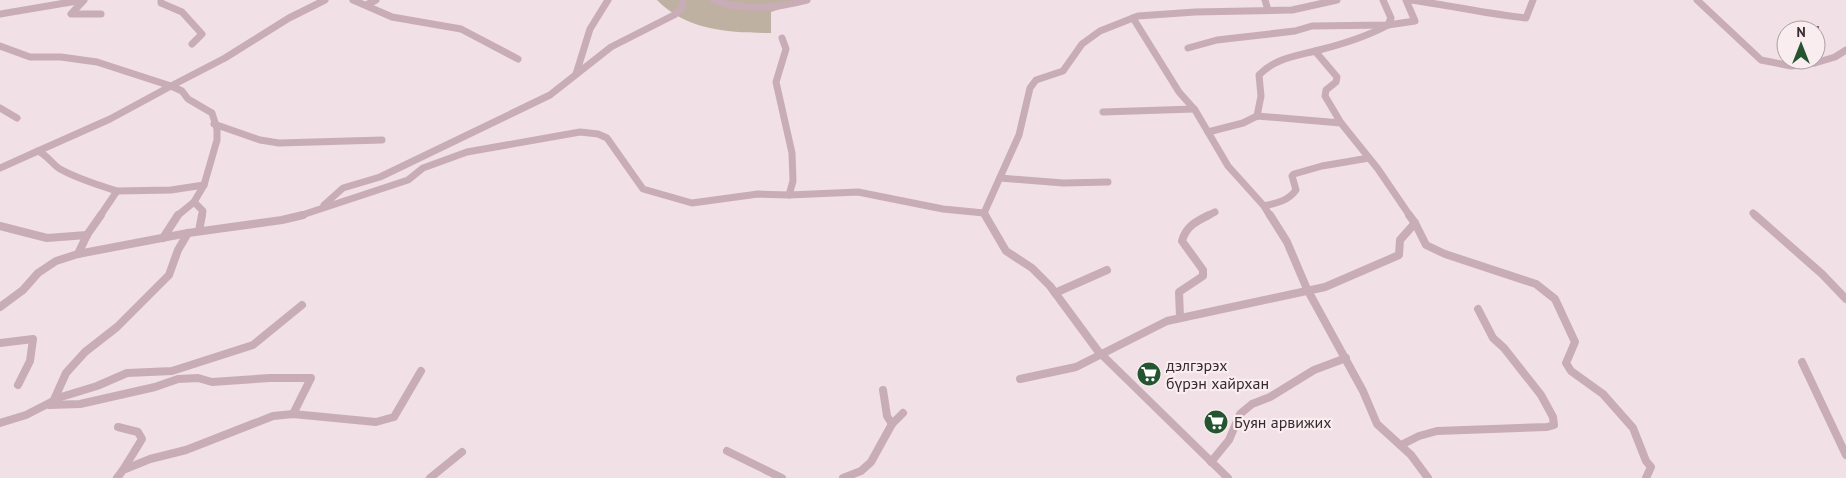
<svg xmlns="http://www.w3.org/2000/svg" width="1846" height="478" font-family="'PT Sans',sans-serif">
	<style>
		.green { fill: #bfb1a2 }
		.lines { fill: none; stroke-linecap: round; stroke-linejoin: round }
		.street-far1 { stroke: #c8adb7; stroke-width: 7 }
		.street { stroke: #c8adb7; stroke-width: 8 }
		.wall { fill: #a0497c }
		.building { fill: #ba5590; stroke: #823c65 }
		.labels { text-anchor: middle; dominant-baseline: central; stroke-width: 4.5; stroke-linejoin: round; paint-order: stroke }
		.poi-label { font-size: 16px; fill: #372b31; stroke: #f9edf0; text-anchor: start }
	</style>
	<rect width="100%" height="100%" fill="#f1e0e5"/>
	<path class="green" d="M657,0H807L771,12V33C731,33 687,31 657,0Z"/>
	<g class="lines">
		<g class="street-far1">
			<polyline points="84,0 71,14 101,14"/>
			<polyline points="161,0 161,3 182,12 202,34 192,44"/>
			<polyline points="353,0 392,17 461,29 518,59"/>
			<path d="M714,0C745,12 776,8 807,0"/>
			<polyline points="1265,0 1268,10"/>
			<path d="M1410,0C1449,5 1487,14 1526,18L1533,0"/>
			<polyline points="1697,0 1761,60 1791,66 1815,63 1835,57 1846,50"/>
			<polyline points="366,5 376,0"/>
			<polyline points="0,14 83,0"/>
			<polyline points="1133,18 1179,92 1195,110 1228,166 1264,206 1270,216"/>
			<polyline points="782,38 786,49 776,82 792,153 793,181 789,195"/>
			<polyline points="0,46 30,57 61,57 97,62 171,86 225,58 289,18 325,0"/>
			<polyline points="1188,48 1217,40 1295,31 1312,26 1388,25 1415,21 1406,0"/>
			<polyline points="1315,51 1337,77 1336,82 1326,90 1325,96 1341,123"/>
			<polyline points="576,74 590,29 608,0"/>
			<polyline points="0,108 17,118"/>
			<polyline points="1103,112 1194,109"/>
			<path d="M1257,116L1261,96L1259,75C1275,58 1297,56 1319,50C1343,44 1366,37 1388,25L1391,18L1383,0"/>
			<polyline points="214,124 260,140 279,143 382,140"/>
			<polyline points="1208,132 1243,123 1257,116 1341,123 1378,169 1410,216"/>
			<polyline points="38,151 110,119 171,86 182,91 188,99 212,113 217,129 217,140 204,185 194,202 177,216"/>
			<path d="M0,168L38,151C47,155 52,164 60,169C78,179 98,185 117,191L100,216"/>
			<polyline points="1000,178 1063,183 1108,182"/>
			<polyline points="117,191 171,190 204,185"/>
			<polyline points="194,202 203,211 202,216"/>
			<polyline points="324,205 343,188 380,177 550,95 611,47 674,15 682,8 683,0"/>
			<path d="M1264,206C1277,203 1288,201 1296,190L1292,176L1294,174L1322,166L1369,158"/>
			<polyline points="1753,213 1756,216"/>
			<polyline points="299,216 408,180 423,168 467,152 580,132 598,134 607,138 643,189 692,203 758,194 789,195 858,192 943,209 984,213"/>
			<polyline points="986,216 984,213 1019,135 1030,88 1036,80 1063,71 1082,44 1100,31 1138,16 1195,12 1292,10 1337,0"/>
			<polyline points="1207,216 1215,212"/>
		</g>
		<g class="street">
			<polyline points="985,215 1006,251 1032,268 1050,286 1098,351 1228,478"/>
			<polyline points="1270,215 1287,242 1307,289 1363,391 1377,424 1411,455 1428,478"/>
			<polyline points="1755,215 1822,274 1846,299"/>
			<polyline points="1415,223 1426,245 1445,254 1536,284 1555,299 1575,342 1566,363 1571,371 1603,394 1633,428 1646,461 1651,467 1646,478"/>
			<polyline points="0,226 47,238 87,235"/>
			<polyline points="199,231 202,215"/>
			<polyline points="163,238 178,215"/>
			<polyline points="78,254 87,235 101,215"/>
			<polyline points="1055,293 1107,270"/>
			<polyline points="0,307 23,290 38,273 56,261 78,254 188,233 282,220 303,215"/>
			<path d="M1180,317L1179,292L1203,276V270L1182,241C1186,226 1197,221 1209,215"/>
			<polyline points="0,343 33,339 30,361 18,385"/>
			<polyline points="1802,362 1846,455"/>
			<polyline points="1020,379 1076,367 1167,321 1325,287 1399,255 1400,240 1415,223 1409,215"/>
			<polyline points="53,402 66,373 85,352 117,327 169,275 178,250 188,233"/>
			<polyline points="50,405 80,404 155,387 178,379 198,378 212,382 270,378 311,378 293,414"/>
			<polyline points="0,423 26,415 61,397 97,386 127,373 172,371 253,345 302,305"/>
			<polyline points="892,424 903,413"/>
			<polyline points="118,427 138,432 142,439 123,470"/>
			<polyline points="1401,445 1419,436 1437,431 1547,427 1554,425 1553,417 1541,395 1504,348 1493,338 1478,309"/>
			<polyline points="727,451 782,478"/>
			<polyline points="1211,462 1229,440 1240,414 1252,404 1270,397 1314,370 1346,358"/>
			<polyline points="117,478 123,470 150,459 186,450 273,416 293,414 376,422 394,417 421,371"/>
			<polyline points="430,478 462,452"/>
			<polyline points="843,478 861,471 871,462 892,424 887,416 883,390"/>
		</g>
	</g>
	<polygon class="wall" points="1818,26 1822,46 1818,51 1816,50 1816,30 1815,30"/>
	<polygon class="building" points="1818,26 1819,34 1823,36 1820,39 1822,46 1817,43 1816,44 1816,32"/>
	<defs>
		<symbol id="supermarket-disc" viewBox="-11 -11 22 22"><circle r="9.5" fill="#245530" stroke="#f9edf0"/><path d="M-6-5.5h2.5l.6 2H6L4.5 2H-2.5L-4.4-4H-6ZM-1.5 3.2a1.3 1.3 0 1 0 .1 0ZM3 3.2a1.3 1.3 0 1 0 .1 0Z" fill="#fff"/></symbol>
	</defs>
	<g fill-rule="evenodd">
		<use href="#supermarket-disc" x="1135" y="360" width="28" height="28"/>
		<use href="#supermarket-disc" x="1202" y="408" width="28" height="28"/>
	</g>
	<g class="labels">
		<g class="poi-label">
			<text x="1166" y="365">дэлгэрэх<tspan x="1166" dy="18">бүрэн хайрхан</tspan></text>
			<text x="1234" y="422">Буян арвижих</text>
		</g>
	</g>
	<g transform="translate(1801 45)"><circle r="24" fill="#f9edf0" stroke="#ab9fa4"/>
	<path d="M0-4L9 19L0 12L-9 19Z" fill="#245530"/>
	<text y="-8" font-size="14" font-weight="bold" text-anchor="middle" fill="#372b31">N</text>
	</g>
</svg>
